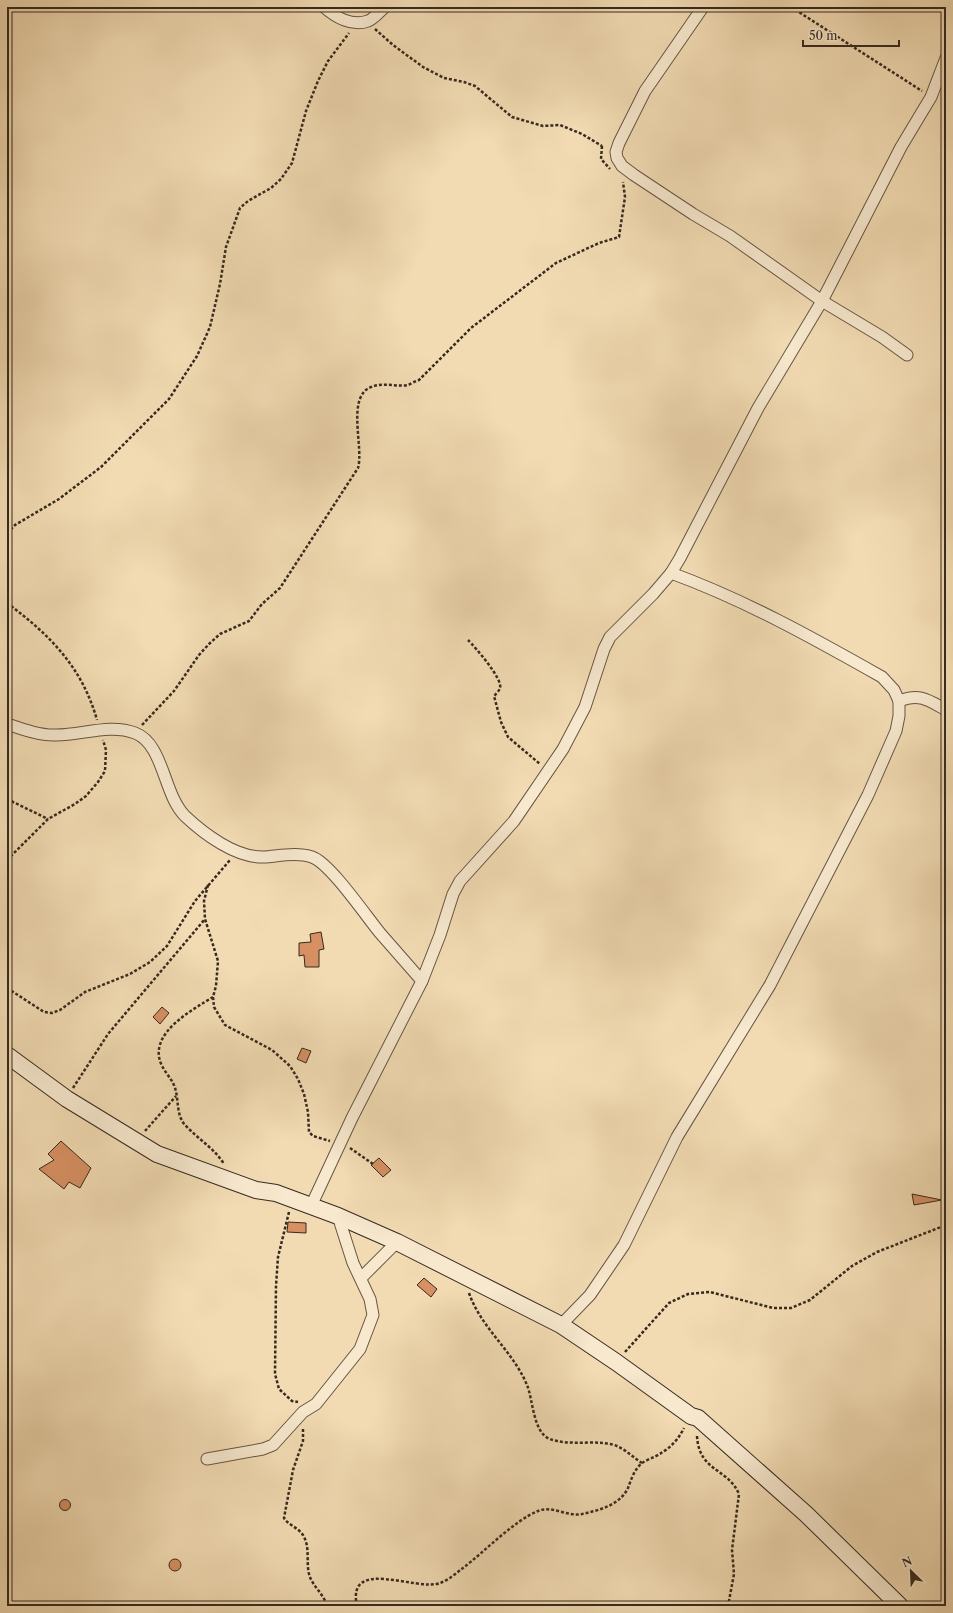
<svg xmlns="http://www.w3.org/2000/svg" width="953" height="1613" font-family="'Libre Caslon Text',serif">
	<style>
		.building { fill: #d69062; stroke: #362a1f }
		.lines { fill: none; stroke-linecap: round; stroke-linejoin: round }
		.street-casing { stroke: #655644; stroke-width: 13 }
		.secondary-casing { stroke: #362a1f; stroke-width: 18 }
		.path { stroke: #362a1f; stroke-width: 2.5; stroke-dasharray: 3 2; stroke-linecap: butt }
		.street { stroke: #f7e8ce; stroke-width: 11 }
		.secondary { stroke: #f7e8ce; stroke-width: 16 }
	</style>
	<rect width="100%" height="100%" fill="#f2dbb3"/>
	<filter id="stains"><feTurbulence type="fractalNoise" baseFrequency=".005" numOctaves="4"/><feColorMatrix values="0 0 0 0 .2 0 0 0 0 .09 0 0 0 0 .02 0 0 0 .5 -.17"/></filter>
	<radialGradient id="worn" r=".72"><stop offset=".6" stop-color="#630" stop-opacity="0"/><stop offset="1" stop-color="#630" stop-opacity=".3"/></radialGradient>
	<g class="building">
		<polygon points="321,932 324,949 319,950 319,967 305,967 304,955 299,956 299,943 311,942 310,934"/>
		<polygon points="162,1007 169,1013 160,1024 153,1017"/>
		<polygon points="302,1048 311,1051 306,1063 297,1059"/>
		<polygon points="61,1141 91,1168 80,1188 69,1182 64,1189 39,1169 54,1160 48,1154"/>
		<polygon points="379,1158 391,1170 383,1177 371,1165"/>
		<polygon points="912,1194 942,1200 914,1205"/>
		<polygon points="288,1222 306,1223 306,1233 287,1232"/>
		<polygon points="424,1278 437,1289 431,1297 417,1285"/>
		<circle cx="65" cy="1505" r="5.5"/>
		<circle cx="175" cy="1565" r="6"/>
	</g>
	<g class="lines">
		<defs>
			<g id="street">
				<path d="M324,7C335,17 352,27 368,21C374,19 380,11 385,7"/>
				<polyline points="703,7 645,91 619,143 616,152 617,158 622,166 634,175 693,214 730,236 822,301 882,337 907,355"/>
				<path d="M899,701C920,693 928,700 946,710"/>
				<path d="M7,724C22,729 38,735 54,735C80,736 109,723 135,733C164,744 163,794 185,816C204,834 236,858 264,857C279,856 297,852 312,857C330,863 366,916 380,933C394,949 408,965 422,981"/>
				<polyline points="311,1206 352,1118 422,981 440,935 453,894 460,881 514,821 563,749 585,707 604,649 610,637 653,594 671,573 680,558 758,408 822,301 901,147 931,97 946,58"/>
				<polyline points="361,1278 397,1242"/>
				<path d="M561,1325L590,1295L624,1245L677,1137L770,985L868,795L896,731L899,716V701L894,690L882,677C813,638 745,600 671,573"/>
				<polyline points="207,1459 263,1449 273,1445 303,1412 316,1404 360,1349 373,1315 370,1299 353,1263 338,1216"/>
			</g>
			<polyline id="secondary" points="7,1055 67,1099 157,1154 256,1190 276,1193 338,1216 397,1242 561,1325 616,1362 691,1416 698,1418 806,1514 900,1606"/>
		</defs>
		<use href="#street" class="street-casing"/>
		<use href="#secondary" class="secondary-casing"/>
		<g class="path">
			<polyline points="791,7 922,91"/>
			<polyline points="375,29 393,45 423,67 444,78 464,82 475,86 512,117 543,126 560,125 582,134 602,146"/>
			<polyline points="602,146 601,159 610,169"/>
			<polyline points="7,533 15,525 59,499 101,467 169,399 197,356 210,327 220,284 226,247 240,208 248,201 271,188 281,179 292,163 306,111 318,81 328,61 349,33"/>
			<path d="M7,603C50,635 82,667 97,720"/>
			<path d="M468,640C475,647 503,679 500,688C499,691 496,694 494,696L501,722L508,737L540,764"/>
			<path d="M142,725L174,691L199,655L209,644L220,634L249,621L262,604L280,588L358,468C364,447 346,397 371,387C383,382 395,387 408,385C411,384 415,381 419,380L471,328L556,263L599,243L619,237L625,197L623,182"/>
			<polyline points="7,799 48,819"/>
			<polyline points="7,860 48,819 75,804 86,796 98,782 105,771 106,750 103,740"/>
			<polyline points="208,885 204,901 205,919 218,961 216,986 213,997 214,1007 225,1025 272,1050 290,1066 298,1079 304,1094 308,1112 309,1132 313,1136 330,1141"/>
			<polyline points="7,988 44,1012 52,1013 60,1010 85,992 130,974 150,962 167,946 195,901 230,860"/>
			<path d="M213,997C192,1010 151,1032 160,1061C163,1071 172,1078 175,1088C179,1100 176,1115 185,1125C198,1139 214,1148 224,1164"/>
			<polyline points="73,1088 108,1034 205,919"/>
			<polyline points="145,1131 176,1096"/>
			<polyline points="350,1148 373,1164"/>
			<polyline points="289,1212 278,1257 276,1286 275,1374 279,1389 292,1401 298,1402"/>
			<path d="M469,1293C481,1328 513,1351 527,1385C533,1399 533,1433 550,1439C571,1447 602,1438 619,1447C627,1451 634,1458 642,1463"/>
			<polyline points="625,1352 669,1303 688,1294 710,1292 773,1308 791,1308 810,1300 852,1266 877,1252 946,1225"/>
			<path d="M303,1429V1441L293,1470L284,1518C289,1526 300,1528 304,1537C310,1548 306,1562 309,1574C312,1586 324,1594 327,1606"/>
			<path d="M697,1436C699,1472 728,1468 739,1494L732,1550L734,1574L728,1606"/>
			<path d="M357,1606C346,1556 417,1592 440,1583C449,1580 456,1573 463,1568C484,1552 515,1520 538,1511C552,1505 567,1517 582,1514C600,1510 620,1505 628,1488C631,1480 634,1470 641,1464C644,1461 650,1459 654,1457C668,1450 677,1442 684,1428"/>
		</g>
		<use href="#street" class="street"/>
		<use href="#secondary" class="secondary"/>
	</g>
	<rect width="953" height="1613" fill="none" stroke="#f2dbb3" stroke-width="24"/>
	<rect x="8" y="8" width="937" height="1597" fill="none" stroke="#362a1f" stroke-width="2"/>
	<rect x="12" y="12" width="929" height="1589" fill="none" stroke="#362a1f"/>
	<g transform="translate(911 1571) rotate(336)" stroke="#f7e8ce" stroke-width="3" paint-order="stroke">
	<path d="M0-3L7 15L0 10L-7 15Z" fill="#362a1f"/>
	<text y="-6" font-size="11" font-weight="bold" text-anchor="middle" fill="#362a1f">N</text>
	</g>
	<path d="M803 40v6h96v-6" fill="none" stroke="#362a1f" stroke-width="2"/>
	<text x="809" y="40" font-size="12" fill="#362a1f" stroke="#f7e8ce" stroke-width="3" paint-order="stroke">50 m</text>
	<rect width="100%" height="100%" filter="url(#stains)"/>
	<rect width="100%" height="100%" fill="url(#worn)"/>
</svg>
